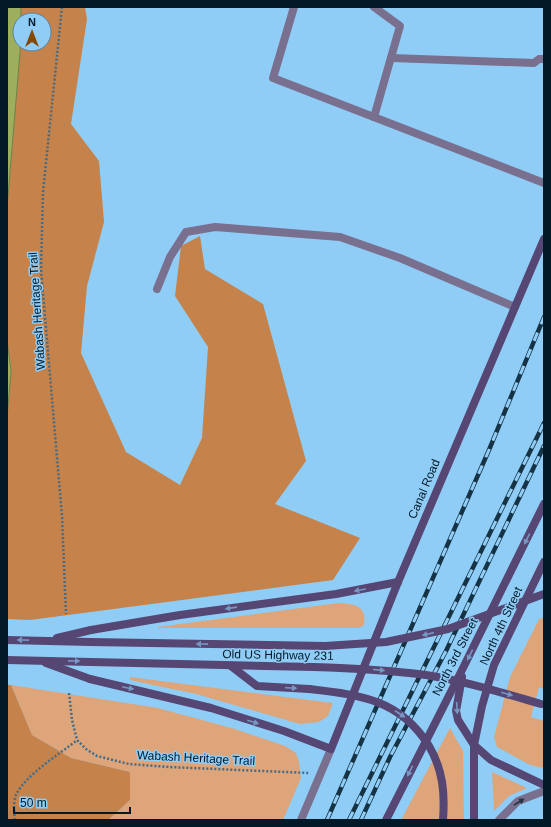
<svg xmlns="http://www.w3.org/2000/svg" width="551" height="827" font-family="Arial,sans-serif">
	<style>
		.green { fill: #dda579 }
		.forest { fill: #c5824a }
		.water { fill: #9daf5c; stroke: #6e824c }
		.lines { fill: none; stroke-linecap: round; stroke-linejoin: round }
		.path { stroke: #446c87; stroke-width: 2.5; stroke-dasharray: 2 2; stroke-linecap: butt }
		.lane { stroke: #796f8e; stroke-width: 8 }
		.street { stroke: #796f8e; stroke-width: 8 }
		.secondary { stroke: #554673; stroke-width: 8 }
		.rail-casing { stroke: #163345; stroke-width: 4.5 }
		.rail { stroke: #90cdf6; stroke-width: 3; stroke-dasharray: 9; stroke-linecap: butt }
		.secondary-bridge { stroke: #554673; stroke-width: 8 }
		.oneway { fill: #7897c2 }
		.oneway2 { fill: #263347 }
		.labels { text-anchor: middle; dominant-baseline: central; stroke-width: 3; stroke-linejoin: round; paint-order: stroke }
		.street-label { font-size: 12px; fill: #021928; stroke: #90cdf6 }
	</style>
	<rect width="100%" height="100%" fill="#90cdf6"/>
	<g class="green">
		<path d="M338,603C354,604 367,605 364,625L359,628H158V627Z"/>
		<polygon points="544,617 544,689 539,687 531,717 544,721 544,768 530,765 497,747 494,737 510,677 539,619"/>
		<polygon points="130,677 333,703 328,716 319,722 300,724 196,694 130,680"/>
		<polygon points="11,685 158,708 235,729 285,746 296,753 299,762 301,778 283,820 108,820 130,800 130,772 71,758 32,735"/>
		<polygon points="450,728 463,751 464,820 401,820"/>
		<polygon points="492,772 527,788 509,796 494,811"/>
	</g>
	<g class="forest">
		<polygon points="21,7 85,7 87,19 71,124 99,161 104,222 87,286 81,353 126,452 180,485 202,438 208,347 175,296 181,246 200,236 205,269 263,304 306,461 275,504 360,538 333,580 30,620 7,619 7,418 11,371 7,340 7,208 20,40 20,44 44,44 44,20 20,20"/>
		<polygon points="7,685 11,685 32,735 71,758 130,772 130,800 108,820 7,820"/>
	</g>
	<g class="water">
		<polygon points="7,7 21,7 20,53 7,208"/>
		<polygon points="7,340 11,371 7,418"/>
	</g>
	<g class="lines">
		<g class="path">
			<polyline points="62,7 43,192 41,270 62,516 66,614"/>
			<polyline points="69,693 72,720 77,740 86,749 97,756 129,764 169,767 309,773"/>
			<path d="M15,820C14,812 13,803 16,795C25,775 60,754 77,740"/>
		</g>
		<g class="lane">
			<polyline points="294,7 273,78 544,183"/>
			<polyline points="391,58 534,63 539,59 544,59"/>
			<polyline points="374,117 400,26 374,7"/>
			<polyline points="157,289 170,257 186,232 215,227 340,237 400,258 515,307"/>
			<polyline points="301,820 331,749"/>
		</g>
		<polyline class="street" points="499,820 518,801 544,791"/>
		<g class="secondary">
			<polyline points="91,630 180,615 336,594 398,582"/>
			<polyline points="90,642 325,646"/>
			<polyline points="91,662 313,667"/>
			<polyline points="231,666 257,686 309,689"/>
			<polyline points="462,677 456,711 458,720 474,745 491,760 544,785"/>
			<polyline points="90,679 211,708 284,731 331,749 398,582 544,239"/>
			<polyline points="386,820 462,670 544,504"/>
			<polyline points="474,820 474,745 482,706 494,665 544,562"/>
		</g>
		<defs>
			<g id="rail">
				<polyline points="327,820 489,450 544,317"/>
				<polyline points="349,820 544,423"/>
				<polyline points="361,820 390,757 446,651 544,446"/>
			</g>
		</defs>
		<use href="#rail" class="rail-casing"/>
		<use href="#rail" class="rail"/>
		<g class="secondary-bridge">
			<polyline points="57,638 91,630"/>
			<polyline points="7,640 90,642"/>
			<polyline points="325,646 386,642 448,629 544,594"/>
			<polyline points="7,660 91,662"/>
			<polyline points="46,663 90,679"/>
			<path d="M313,667C350,668 388,670 426,675C465,681 503,693 541,704"/>
			<path d="M309,689C360,695 400,699 429,746C443,770 445,793 443,820"/>
		</g>
	</g>
	<defs><path id="oneway-solid" d="M-6-.8H1V-3.2L6.5 0L1 3.2V.8H-6Z"/></defs>
	<g class="oneway">
		<use href="#oneway-solid" transform="translate(527 539) rotate(116)"/>
		<use href="#oneway-solid" transform="translate(360 590) rotate(170)"/>
		<use href="#oneway-solid" transform="translate(231 608) rotate(172)"/>
		<use href="#oneway-solid" transform="translate(428 634) rotate(167)"/>
		<use href="#oneway-solid" transform="translate(23 640) rotate(-179)"/>
		<use href="#oneway-solid" transform="translate(202 644) rotate(-179)"/>
		<use href="#oneway-solid" transform="translate(470 655) rotate(116)"/>
		<use href="#oneway-solid" transform="translate(74 661) rotate(1)"/>
		<use href="#oneway-solid" transform="translate(379 670) rotate(5)"/>
		<use href="#oneway-solid" transform="translate(128 688) rotate(12)"/>
		<use href="#oneway-solid" transform="translate(291 688) rotate(3)"/>
		<use href="#oneway-solid" transform="translate(507 694) rotate(16)"/>
		<use href="#oneway-solid" transform="translate(457 708) rotate(87)"/>
		<use href="#oneway-solid" transform="translate(400 714) rotate(33)"/>
		<use href="#oneway-solid" transform="translate(253 722) rotate(17)"/>
		<use href="#oneway-solid" transform="translate(410 771) rotate(116)"/>
	</g>
	<use class="oneway2" href="#oneway-solid" transform="translate(519 802) rotate(-32)"/>
	<g class="labels">
		<g class="street-label">
			<text transform="translate(37 311) rotate(-94)">Wabash Heritage Trail</text>
			<text transform="translate(424 489) rotate(-67)">Canal Road</text>
			<text transform="translate(501 626) rotate(-65)">North 4th Street</text>
			<text transform="translate(278 655) rotate(1)">Old US Highway 231</text>
			<text transform="translate(455 657) rotate(-63)">North 3rd Street</text>
			<text transform="translate(196 758) rotate(3)">Wabash Heritage Trail</text>
		</g>
	</g>
	<rect width="551" height="827" fill="none" stroke="#021928" stroke-width="16"/>
	<g transform="translate(32 32)"><circle r="19" fill="#90cdf6" stroke="#5785a4"/>
	<path d="M0-3L7 15L0 10L-7 15Z" fill="#854906"/>
	<text y="-6" font-size="11" font-weight="bold" text-anchor="middle" fill="#021928">N</text>
	</g>
	<path d="M14 807v6h116v-6" fill="none" stroke="#021928" stroke-width="2"/>
	<text x="20" y="807" font-size="12" fill="#021928" stroke="#90cdf6" stroke-width="3" paint-order="stroke">50 m</text>
</svg>
